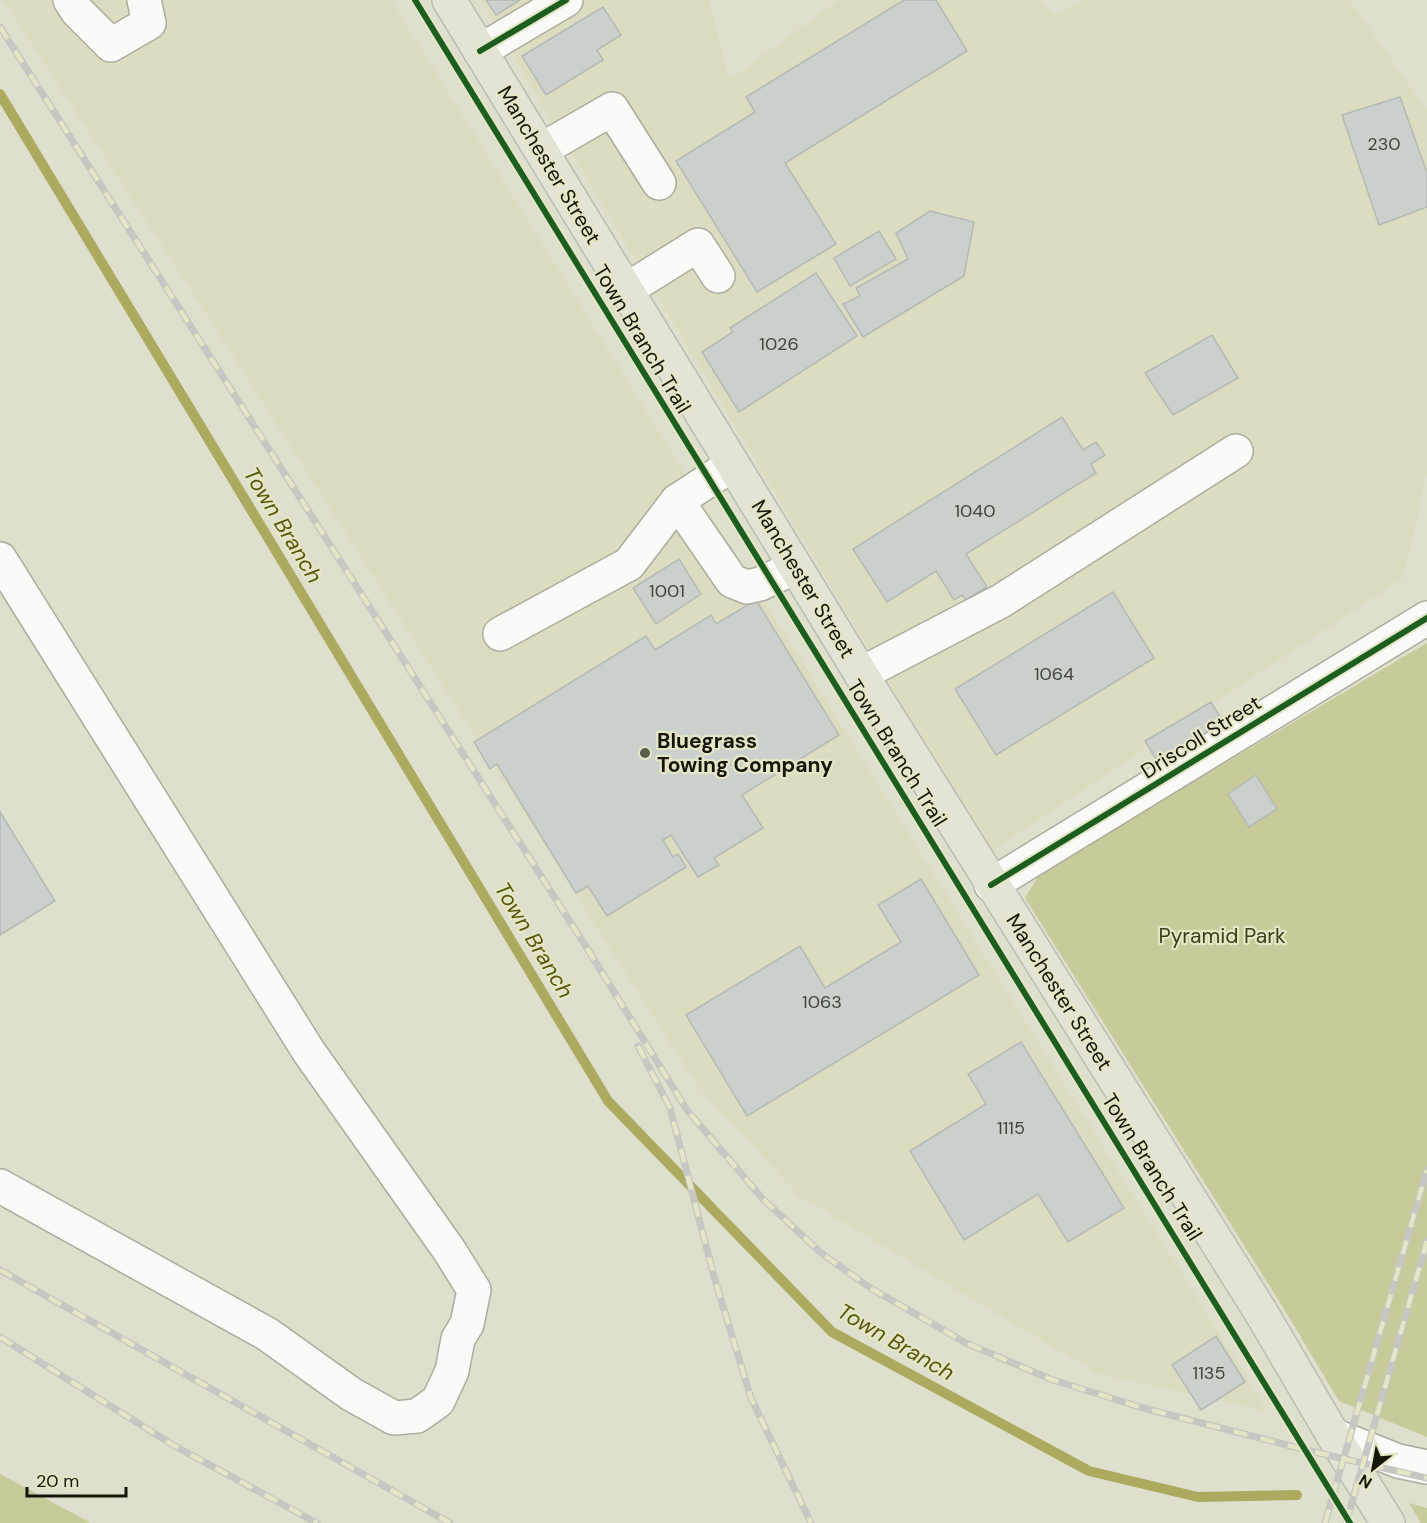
<svg xmlns="http://www.w3.org/2000/svg" width="1427" height="1523" font-family="'DM Sans',sans-serif">
	<style>
		.built { fill: #dcddc0 }
		.green { fill: #c9ca99 }
		.lines { fill: none; stroke-linecap: round; stroke-linejoin: round }
		.stream { stroke: #acaa5e; stroke-width: 10 }
		.building { fill: #ccd0cd; stroke: #b5b9b5; stroke-width: 1.5 }
		.minor-casing { stroke: #acac9e; stroke-width: 36 }
		.major-casing { stroke: #bbbcb3; stroke-width: 36 }
		.minor { stroke: #fafaf8; stroke-width: 33 }
		.major { stroke: #e4e4d6; stroke-width: 33 }
		.rail-casing { stroke: #c6c6c2; stroke-width: 7 }
		.rail { stroke: #e5e6c6; stroke-width: 4.5; stroke-dasharray: 14; stroke-linecap: butt }
		.cycleway-casing { stroke: #e5e6c6; stroke-width: 10 }
		.cycleway { stroke: #1b5e20; stroke-width: 6 }
		.poi-dot { fill: #5b5c4e; stroke: #e5e6c6; stroke-width: 2 }
		.labels { text-anchor: middle; dominant-baseline: central; stroke-width: 4.5; stroke-linejoin: round; paint-order: stroke }
		.number-label { font-size: 18px; fill: #43443b }
		.street-label { font-size: 21px; fill: #15150a; stroke: #e5e6c6 }
		.poi-label { font-size: 21px; font-weight: bold; fill: #15150a; stroke: #e5e6c6; text-anchor: start }
		.park-label { font-size: 21px; fill: #3e3d14; stroke: #e5e6c6 }
		.water-label { font-size: 22px; font-style: italic; fill: #59570b; stroke: #e5e6c6 }
	</style>
	<rect width="100%" height="100%" fill="#dedfcd"/>
	<g class="built">
		<polygon points="3,0 391,0 1268,1412 1097,1373 799,1196 697,1085 205,312"/>
		<polygon points="480,0 709,0 730,80 838,0 1041,0 1054,16 1082,0 1349,0 1427,110 1427,474 1403,578 990,852"/>
	</g>
	<g class="green">
		<polygon points="1427,643 1427,1437 1339,1401 1281,1304 1025,898 1037,878 1045,870"/>
		<polygon points="0,1474 91,1523 0,1523"/>
		<polygon points="1409,1503 1427,1508 1427,1523 1421,1523"/>
	</g>
	<g class="lines">
		<polyline class="stream" points="0,94 608,1101 832,1332 1089,1471 1198,1497 1297,1495"/>
	</g>
	<g class="building">
		<polygon points="486,0 520,0 496,15"/>
		<polygon points="904,0 936,0 967,51 785,163 836,244 757,292 676,161 755,112 746,97"/>
		<polygon points="603,7 621,35 597,50 603,60 546,95 522,56"/>
		<polygon points="1400,97 1427,173 1427,207 1379,225 1342,115"/>
		<polygon points="930,211 974,222 964,276 863,337 843,304 860,296 856,288 908,259 896,233"/>
		<polygon points="879,231 896,259 850,286 834,258"/>
		<polygon points="816,273 857,336 739,412 702,352 733,332 730,328"/>
		<polygon points="1212,335 1238,378 1173,415 1145,373"/>
		<polygon points="1062,417 1083,450 1096,442 1105,455 1091,464 1096,473 966,554 987,587 966,600 962,595 954,600 936,571 887,602 853,549"/>
		<polygon points="679,559 701,594 656,624 633,588"/>
		<polygon points="1113,592 1154,658 996,755 955,689"/>
		<polygon points="756,600 839,735 742,795 763,828 714,858 719,865 698,877 671,835 663,840 673,857 678,854 686,867 607,916 588,886 576,893 497,764 490,769 474,742 646,636 655,650 711,615 716,624"/>
		<polygon points="1211,702 1225,725 1159,764 1145,741"/>
		<polygon points="1256,775 1277,809 1249,827 1228,794"/>
		<polygon points="0,812 55,901 0,935"/>
		<polygon points="921,879 979,975 747,1116 686,1015 800,946 825,988 901,942 878,905"/>
		<polygon points="1021,1042 1124,1208 1068,1242 1038,1194 964,1240 910,1151 986,1104 968,1074"/>
		<polygon points="1216,1336 1245,1382 1201,1410 1172,1365"/>
	</g>
	<g class="lines">
		<defs>
			<g id="minor">
				<polyline points="70,0 77,11 111,45 149,23 144,0"/>
				<polyline points="480,51 566,0"/>
				<polyline points="541,150 612,109 659,183"/>
				<polyline points="626,290 698,245 718,276"/>
				<polyline points="732,465 677,501 732,581 747,587 760,584 795,567"/>
				<polyline points="0,559 309,1052 449,1250 474,1290 467,1324 458,1339 452,1371 438,1401 417,1416 394,1418 351,1394 267,1334 0,1186"/>
				<polyline points="500,634 629,564 677,501"/>
				<polyline points="861,674 1001,601 1236,451"/>
				<polyline points="991,885 1427,618"/>
				<polyline points="1333,1435 1398,1461 1427,1467"/>
			</g>
			<polyline id="major" points="449,0 861,674 1262,1314 1333,1435 1388,1523"/>
		</defs>
		<use href="#minor" class="minor-casing"/>
		<use href="#major" class="major-casing"/>
		<use href="#minor" class="minor"/>
		<use href="#major" class="major"/>
		<defs>
			<g id="rail">
				<polyline points="0,27 590,953 687,1110 762,1198 821,1253 872,1289 966,1343 1050,1379 1143,1408 1306,1450 1427,1478"/>
				<polyline points="638,1046 670,1108 715,1280 751,1398 811,1523"/>
				<polyline points="0,1270 450,1523"/>
				<polyline points="0,1337 173,1445 317,1523"/>
				<polyline points="1325,1523 1427,1170"/>
				<polyline points="1346,1523 1427,1241"/>
			</g>
		</defs>
		<use href="#rail" class="rail-casing"/>
		<use href="#rail" class="rail"/>
		<defs>
			<g id="cycleway">
				<polyline points="415,0 1350,1523"/>
				<polyline points="480,51 566,0"/>
				<polyline points="991,885 1427,618"/>
			</g>
		</defs>
		<use href="#cycleway" class="cycleway-casing"/>
		<use href="#cycleway" class="cycleway"/>
	</g>
	<circle class="poi-dot" cx="645" cy="753" r="6"/>
	<g class="labels">
		<g class="number-label">
			<text x="1384" y="144">230</text>
			<text x="779" y="344">1026</text>
			<text x="975" y="511">1040</text>
			<text x="667" y="591">1001</text>
			<text x="1054" y="674">1064</text>
			<text x="822" y="1002">1063</text>
			<text x="1011" y="1128">1115</text>
			<text x="1209" y="1373">1135</text>
		</g>
		<g class="street-label">
			<text transform="translate(549 165) rotate(59)">Manchester Street</text>
			<text transform="translate(642 339) rotate(59)">Town Branch Trail</text>
			<text transform="translate(803 579) rotate(59)">Manchester Street</text>
			<text transform="translate(1201 737) rotate(-32)">Driscoll Street</text>
			<text transform="translate(897 753) rotate(58)">Town Branch Trail</text>
			<text transform="translate(1059 992) rotate(58)">Manchester Street</text>
			<text transform="translate(1152 1167) rotate(58)">Town Branch Trail</text>
		</g>
		<g class="poi-label">
			<text x="657" y="741">Bluegrass<tspan x="657" dy="24">Towing Company</tspan></text>
		</g>
		<g class="park-label">
			<text x="1222" y="936">Pyramid Park</text>
		</g>
		<g class="water-label">
			<text transform="translate(283 525) rotate(59)">Town Branch</text>
			<text transform="translate(534 940) rotate(59)">Town Branch</text>
			<text transform="translate(896 1342) rotate(30)">Town Branch</text>
		</g>
	</g>
	<g transform="translate(1373 1469) rotate(211)" stroke="#e5e6c6" stroke-width="4.5" paint-order="stroke">
	<path d="M0-4.5L10 22L0 15L-10 22Z" fill="#15150a"/>
	<text y="-9" font-size="16" font-weight="bold" text-anchor="middle" fill="#15150a">N</text>
	</g>
	<path d="M27 1487v9h99v-9" fill="none" stroke="#15150a" stroke-width="3"/>
	<text x="36" y="1487" font-size="18" fill="#15150a" stroke="#e5e6c6" stroke-width="4.5" paint-order="stroke">20 m</text>
</svg>
